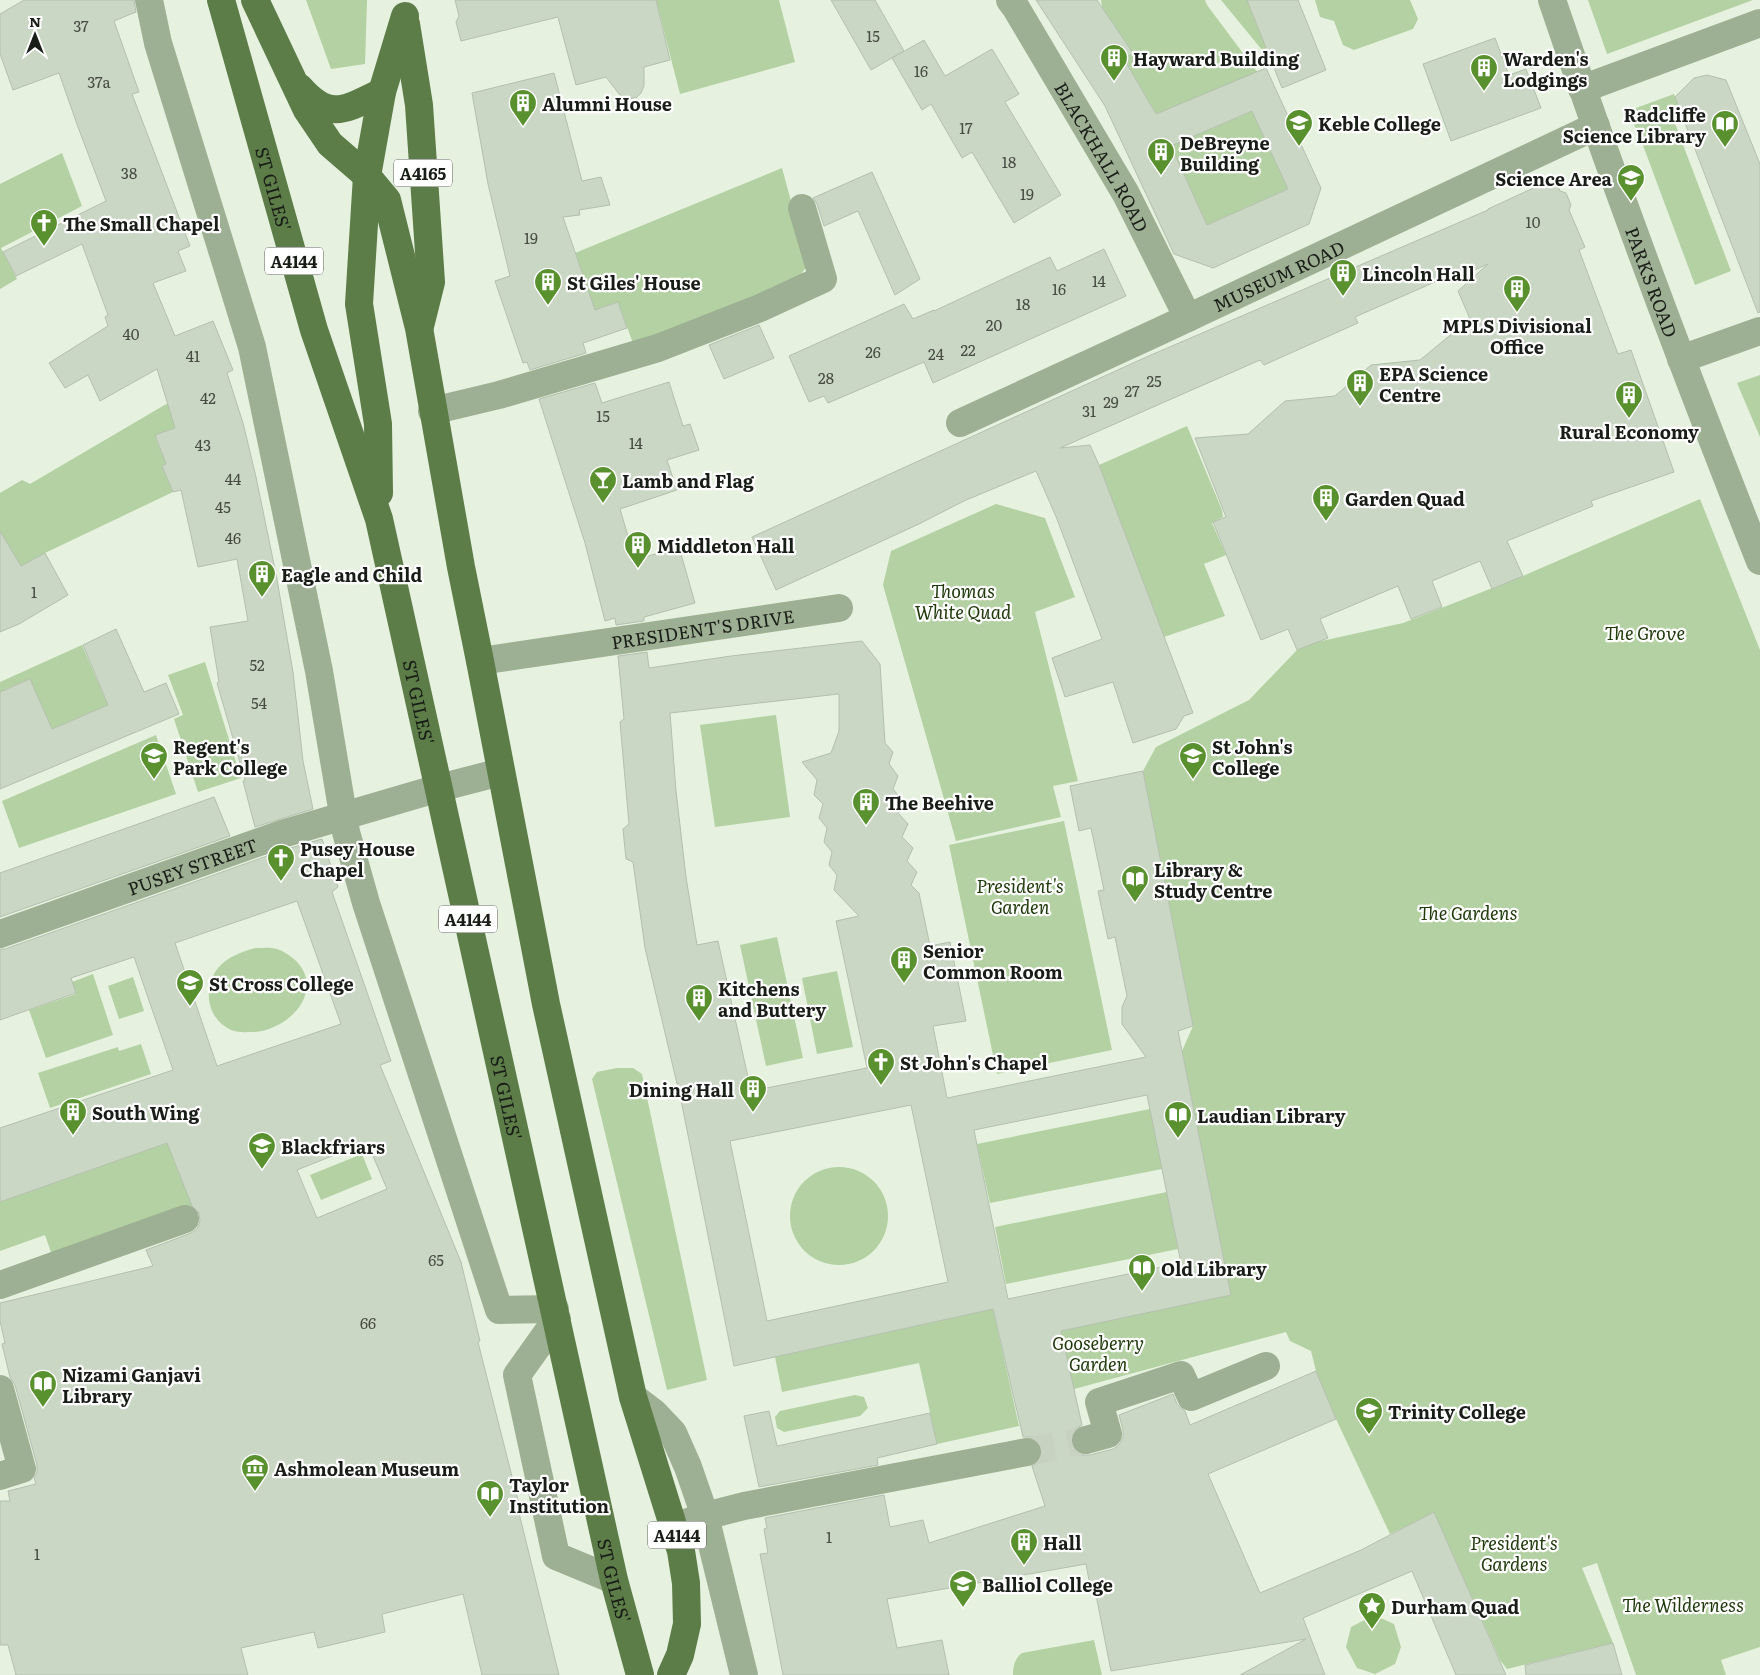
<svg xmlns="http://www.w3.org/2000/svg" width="1760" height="1675" font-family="Literata,serif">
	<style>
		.green { fill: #b3d1a2 }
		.building { fill: #cbd7c5; stroke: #b4c0ae; fill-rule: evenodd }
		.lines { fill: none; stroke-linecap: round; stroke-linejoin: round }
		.minor-tunnel { stroke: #c7d2c1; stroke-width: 28; stroke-dasharray: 28 14; stroke-linecap: butt }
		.minor { stroke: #9eb094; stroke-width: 28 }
		.major { stroke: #5c7c48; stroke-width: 28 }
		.labels { text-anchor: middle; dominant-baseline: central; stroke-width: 4.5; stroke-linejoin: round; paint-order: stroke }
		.number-label { font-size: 15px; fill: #464c42 }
		.shield { fill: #fff; stroke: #5e615d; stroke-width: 1 }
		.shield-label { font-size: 16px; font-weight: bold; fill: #191d17 }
		.poi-label { font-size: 18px; font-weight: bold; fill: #191d17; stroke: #fff; text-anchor: start }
		.street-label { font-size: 18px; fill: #191d17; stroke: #fff }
		.park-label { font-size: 18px; font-style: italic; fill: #203a0c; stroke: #fff }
	</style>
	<rect width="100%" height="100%" fill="#e6f2df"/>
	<g class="green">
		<polygon points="306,0 367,0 365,64 331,69"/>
		<polygon points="656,0 779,0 795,62 680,94"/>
		<polygon points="1101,0 1205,0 1207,5 1254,68 1277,92 1199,96 1213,128 1252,111 1288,189 1207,225 1157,115 1124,59 1102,7"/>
		<polygon points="1221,0 1247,0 1272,62"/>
		<polygon points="1315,0 1410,0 1418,19 1413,29 1354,50 1343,45 1334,21 1320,17"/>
		<polygon points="1588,0 1753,0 1607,54"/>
		<polygon points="1674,94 1680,110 1671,113 1731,271 1695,285 1641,140 1628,111"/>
		<polygon points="62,153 82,206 1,248 17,279 0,289 0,184"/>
		<polygon points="782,168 795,216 810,262 799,277 634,346 618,302 595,310 575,253"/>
		<polygon points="1760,375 1760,437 1737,383"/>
		<polygon points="168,403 175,429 158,434 156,439 162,454 165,455 185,455 162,466 173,492 45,553 0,578 0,493 22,480 30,484"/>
		<polygon points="1187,426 1222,510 1223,517 1212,523 1226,555 1204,564 1225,616 1164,637 1099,465"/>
		<polygon points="1700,499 1760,650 1760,1647 1721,1660 1726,1675 1636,1675 1597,1563 1582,1568 1613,1643 1507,1669 1500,1660 1434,1513 1390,1534 1336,1419 1316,1371 1311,1351 1290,1341 1286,1332 1074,1389 1061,1330 1231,1295 1182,1051 1193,1026 1143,771 1156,747 1249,700 1297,650 1317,642 1403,623 1523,576"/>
		<polygon points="996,504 1045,518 1075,597 1035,612 1078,781 1053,786 1061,817 956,841 883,585 891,551"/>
		<polygon points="82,645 108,705 52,729 30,679 0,692 0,682"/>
		<polygon points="205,662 241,778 198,792 174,719 183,715 168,675"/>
		<polygon points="776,715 790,817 715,827 700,725"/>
		<polygon points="156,735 176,794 19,848 2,801"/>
		<polygon points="1064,821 1112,1050 997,1074 949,845"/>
		<polygon points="777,937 803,1058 766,1066 740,945"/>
		<path d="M255,948C262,948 270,947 277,949C283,951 289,955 294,959C327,989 290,1030 254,1032C246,1032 239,1033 231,1030C207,1019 202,988 218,968C227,957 241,952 255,948Z"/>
		<polygon points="837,971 853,1047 817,1054 802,978"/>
		<polygon points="93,974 113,1035 46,1058 29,1010 76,994 72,982"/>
		<polygon points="133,977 144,1011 119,1019 108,986"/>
		<polygon points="141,1044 151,1074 50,1108 38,1073 118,1047 119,1051"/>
		<polygon points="617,1068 633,1068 642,1074 707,1380 667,1390 592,1079 597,1072"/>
		<polygon points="1150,1109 1162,1169 990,1203 977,1144"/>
		<polygon points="184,1137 173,1159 195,1212 233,1196 222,1221 185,1210 52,1255 45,1235 0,1251 0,1202"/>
		<polygon points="362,1154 372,1179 321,1200 310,1175"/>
		<circle cx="839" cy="1216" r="49"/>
		<polygon points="1167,1192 1178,1249 1006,1284 995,1227"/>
		<polygon points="993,1309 1019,1426 937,1444 919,1363 782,1392 775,1357"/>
		<polygon points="855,1395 864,1397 868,1408 860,1416 784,1432 777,1428 775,1417 780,1411"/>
		<polygon points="1374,1615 1394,1624 1401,1647 1395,1664 1375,1674 1357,1668 1346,1647 1351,1627"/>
		<path d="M1094,1640L1102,1675H1013C1013,1666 1015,1658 1022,1653Z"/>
	</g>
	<g class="building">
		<polygon points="24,0 134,0 136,12 114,21 139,92 132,94 190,246 178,251 186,271 153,283 175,336 213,321 233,370 227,373 243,423 256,477 276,574 293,672 303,761 313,809 255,827 243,781 245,780 217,683 219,682 210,627 248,621 237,559 198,567 181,490 173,492 162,466 166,464 155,435 175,428 157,369 100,401 88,375 65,388 49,363 108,326 105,317 108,315 82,244 16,276 3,252 106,201 78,127 59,73 13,90 0,54 0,14"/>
		<polygon points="455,0 656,0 670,60 644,67 644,86 641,93 636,98 624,98 619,94 606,77 576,85 558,17 461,41 456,22 459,16"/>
		<polygon points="831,0 875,0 904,51 871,70"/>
		<path d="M1036,0H1097L1133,53L1124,59L1156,114L1266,68L1321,188L1309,224L1213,268L1174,254L1105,106ZM1252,111L1288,189L1207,225L1171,146Z"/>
		<polygon points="1247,0 1298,0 1326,70 1282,88"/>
		<polygon points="1495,38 1509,75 1526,69 1541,108 1451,141 1423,64"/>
		<polygon points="924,40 945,76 992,49 1019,94 1005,102 1061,195 1014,223 972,152 962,158 931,104 922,110 892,58"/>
		<polygon points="554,73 582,181 601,177 610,205 579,210 580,215 563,217 595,310 618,302 627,328 583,343 586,353 530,370 527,362 523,363 495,281 510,276 488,184 472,93"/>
		<polygon points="1707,75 1726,80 1760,164 1760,312 1758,313 1675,97 1694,78"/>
		<polygon points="872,172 920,279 895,295 858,211 824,226 817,204 813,198"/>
		<polygon points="1555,178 1560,191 1566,193 1571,205 1569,210 1585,247 1579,250 1618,354 1631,350 1674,472 1591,501 1593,506 1507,541 1523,576 1492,589 1480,561 1432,581 1442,607 1411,619 1398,586 1320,619 1328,638 1297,650 1288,629 1261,640 1213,522 1226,517 1195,438 1248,434 1285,401 1335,396 1371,365 1420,360 1470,319 1458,291 1488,264 1453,280 1451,275 1355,317 1358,323 1264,365 1260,360 1060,448 1090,445 1099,465 1193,713 1184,716 1176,729 1133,743 1113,682 1065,697 1052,658 1102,639 1057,519 1036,471 964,501 919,524 776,590 752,537 1144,358 1488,210 1488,209"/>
		<polygon points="1104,249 1126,296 933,383 924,362 828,403 824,396 809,402 789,356 904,304 913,319 934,310 934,311 1050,257 1057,271"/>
		<polygon points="759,325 774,358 724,379 709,345"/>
		<polygon points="669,382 683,426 690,424 699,450 667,460 677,490 620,509 635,560 679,547 695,603 644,617 644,621 616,625 615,618 605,621 585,543 539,399 595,383 602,403"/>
		<polygon points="0,531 21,566 45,553 68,595 19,624 0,632"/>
		<polygon points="116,629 144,692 166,683 179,714 0,789 0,692 30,679 52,729 108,705 83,645"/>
		<path d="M862,641L880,664L885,743L893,752L889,764L898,776L893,789L902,800L898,813L908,824L902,837L913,848L907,861L917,872L911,885L919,893L930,946L950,942L966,1021L933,1026L947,1098L1146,1057L1122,1024V1007L1127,996L1115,937L1108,939L1098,891L1104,890L1091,828L1079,831L1070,786L1143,771L1193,1026L1178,1031L1231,1295L1061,1331L1082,1425L1075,1429L1071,1436V1444L1075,1451L1082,1455H1090L1113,1449L1119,1445L1123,1437V1430L1119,1415L1173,1394L1177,1404L1185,1411L1190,1425L1316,1371L1336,1419L1208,1474L1260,1593L1361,1550L1434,1512L1506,1675H1456L1412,1571L1303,1618L1325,1675H1240L1306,1639L1111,1671L1096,1595L1092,1596L1086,1564L887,1599L897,1648L942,1640L949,1675H783L760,1554L768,1553L764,1529L767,1528L765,1518L884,1495L890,1527L923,1520L929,1543L1045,1506L1032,1466L1038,1463L1042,1458V1449L1039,1442L1033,1437H1023L993,1309L734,1366L682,1105L645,948L633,862L626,859L623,829L629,824L620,722L624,719L618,656L647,652L649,668L731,656ZM839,694V731L831,753L802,762L817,780L814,795L823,804L819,818L827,828L824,842L832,852L829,865L837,875L834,890L859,916L836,921L867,1068L751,1091L718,941L697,945L686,877L676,791L670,713ZM1147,1095L1181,1263L1008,1299L974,1130ZM911,1105L948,1282L767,1321L730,1141Z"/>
		<polygon points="214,797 230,836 0,917 0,873"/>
		<path d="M322,839L338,887L332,892L391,1061L380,1065L461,1262L480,1341L478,1342L521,1512L519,1513L559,1675H482L463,1594L382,1614L385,1632L318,1648L314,1632L241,1648L248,1675H16L8,1645H0V1501H10L8,1491L36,1484L34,1478L37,1472V1465L15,1385L10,1377L2,1344L5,1343L0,1321V1303L153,1266L146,1250L191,1233L197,1229L200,1221L199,1213L192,1206L167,1143L0,1202V1128L173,1070L134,957L71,978L76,993L0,1020V949H5L287,849ZM297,901L341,1024L217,1066L175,943ZM367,1142L387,1189L317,1218L297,1170Z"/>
		<polygon points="769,1411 777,1446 930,1413 937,1444 877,1458 878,1465 759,1487 744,1416"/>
		<polygon points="1613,1643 1622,1675 1526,1675 1525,1665"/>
	</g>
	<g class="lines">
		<polyline class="minor-tunnel" points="1027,1452 1086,1440"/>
		<g class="minor">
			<polyline points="149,0 158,43 252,347 319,671 346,832 366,903 499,1310 555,1309"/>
			<path id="s1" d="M1010,0L1016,8L1126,194L1188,318"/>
			<path id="s2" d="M1552,0C1616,189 1686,375 1760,561"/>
			<polyline points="1582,89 1760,23"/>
			<polyline points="1681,359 1760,331"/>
			<polyline points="432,411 499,395 658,348 760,308 823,279 802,208"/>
			<path id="s3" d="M960,423L1160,331L1596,126"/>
			<path id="s4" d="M480,661L839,608"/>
			<path id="s5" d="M0,934L282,834L439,788L501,772"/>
			<polyline points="0,1285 185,1219"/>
			<polyline points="557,1319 517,1375 556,1556 614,1580"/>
			<polyline points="0,1389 22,1469 0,1476"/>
			<polyline points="633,1397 654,1413 673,1433 688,1467 705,1516 744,1675"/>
			<polyline points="1086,1440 1108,1434 1099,1402 1181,1375 1191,1397 1266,1366"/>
			<polyline points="675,1527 705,1516 744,1506 1027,1452"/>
		</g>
		<g class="major">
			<path id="s6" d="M221,0L314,330L379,519L614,1580L640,1675"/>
			<polyline points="255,0 307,110 330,144 367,176 387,200 419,328 461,567 480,661 546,1004 633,1397 681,1551 686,1583 687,1624 680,1655 671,1675"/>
			<polyline points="406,24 419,105 431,282 420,326"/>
			<path d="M300,88C330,122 346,109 382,92"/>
			<polyline points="379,493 378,424 359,304 367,176 382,92 405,16"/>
		</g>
	</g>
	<defs>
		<symbol id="building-pin" viewBox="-11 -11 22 30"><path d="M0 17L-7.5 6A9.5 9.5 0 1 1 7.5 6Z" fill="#58912e" stroke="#fff"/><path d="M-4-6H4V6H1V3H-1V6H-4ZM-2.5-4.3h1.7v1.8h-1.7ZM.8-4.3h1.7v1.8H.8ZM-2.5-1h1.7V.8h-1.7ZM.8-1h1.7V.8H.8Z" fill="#fff"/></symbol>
		<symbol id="university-pin" viewBox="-11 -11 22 30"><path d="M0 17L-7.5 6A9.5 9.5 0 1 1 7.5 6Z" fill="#58912e" stroke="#fff"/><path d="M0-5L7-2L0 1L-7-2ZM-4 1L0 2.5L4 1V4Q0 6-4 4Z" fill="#fff"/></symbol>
		<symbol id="library-pin" viewBox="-11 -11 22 30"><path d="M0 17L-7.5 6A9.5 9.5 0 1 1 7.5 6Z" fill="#58912e" stroke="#fff"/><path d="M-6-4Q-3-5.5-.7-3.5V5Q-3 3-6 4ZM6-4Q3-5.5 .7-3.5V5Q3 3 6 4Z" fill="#fff"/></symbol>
		<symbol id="church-pin" viewBox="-11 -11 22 30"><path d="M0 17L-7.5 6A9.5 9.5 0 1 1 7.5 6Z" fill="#58912e" stroke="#fff"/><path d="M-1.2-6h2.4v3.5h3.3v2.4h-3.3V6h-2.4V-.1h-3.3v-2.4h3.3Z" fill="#fff"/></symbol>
		<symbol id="bar-pin" viewBox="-11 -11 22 30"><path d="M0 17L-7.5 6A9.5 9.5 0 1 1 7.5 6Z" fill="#58912e" stroke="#fff"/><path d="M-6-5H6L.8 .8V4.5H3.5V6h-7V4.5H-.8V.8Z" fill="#fff"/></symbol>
		<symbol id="museum-pin" viewBox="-11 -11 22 30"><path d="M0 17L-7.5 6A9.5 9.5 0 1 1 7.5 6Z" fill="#58912e" stroke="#fff"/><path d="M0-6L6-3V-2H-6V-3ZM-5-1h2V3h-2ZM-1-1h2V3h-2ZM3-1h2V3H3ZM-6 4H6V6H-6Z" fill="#fff"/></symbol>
		<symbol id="sight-pin" viewBox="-11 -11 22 30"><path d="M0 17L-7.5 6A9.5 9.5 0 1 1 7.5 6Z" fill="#58912e" stroke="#fff"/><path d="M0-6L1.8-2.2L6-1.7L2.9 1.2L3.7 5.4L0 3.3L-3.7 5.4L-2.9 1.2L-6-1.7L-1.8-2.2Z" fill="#fff"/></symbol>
	</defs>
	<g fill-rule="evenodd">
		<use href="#building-pin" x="1098" y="42" width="32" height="43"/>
		<use href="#building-pin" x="1468" y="52" width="32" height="43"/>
		<use href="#building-pin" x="507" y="87" width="32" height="43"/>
		<use href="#university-pin" x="1283" y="107" width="32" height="43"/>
		<use href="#library-pin" x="1709" y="108" width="32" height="43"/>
		<use href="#building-pin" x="1145" y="136" width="32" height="43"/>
		<use href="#university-pin" x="1615" y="162" width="32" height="43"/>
		<use href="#church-pin" x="28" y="207" width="32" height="43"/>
		<use href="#building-pin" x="1327" y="257" width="32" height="43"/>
		<use href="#building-pin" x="532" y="266" width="32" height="43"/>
		<use href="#building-pin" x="1501" y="273" width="32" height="43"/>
		<use href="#building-pin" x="1344" y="367" width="32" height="43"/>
		<use href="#building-pin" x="1613" y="379" width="32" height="43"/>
		<use href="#bar-pin" x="587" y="464" width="32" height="43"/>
		<use href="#building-pin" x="1310" y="482" width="32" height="43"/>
		<use href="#building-pin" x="622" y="529" width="32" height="43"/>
		<use href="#building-pin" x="246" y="558" width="32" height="43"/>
		<use href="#university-pin" x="138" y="740" width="32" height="43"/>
		<use href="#university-pin" x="1177" y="740" width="32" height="43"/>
		<use href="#building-pin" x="850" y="786" width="32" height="43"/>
		<use href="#church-pin" x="265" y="842" width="32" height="43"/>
		<use href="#library-pin" x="1119" y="863" width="32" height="43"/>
		<use href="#building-pin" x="888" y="944" width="32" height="43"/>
		<use href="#university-pin" x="174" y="967" width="32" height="43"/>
		<use href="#building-pin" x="683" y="982" width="32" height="43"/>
		<use href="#church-pin" x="865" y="1046" width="32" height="43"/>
		<use href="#building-pin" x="737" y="1073" width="32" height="43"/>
		<use href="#building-pin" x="57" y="1096" width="32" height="43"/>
		<use href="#library-pin" x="1162" y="1099" width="32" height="43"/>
		<use href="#university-pin" x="246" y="1130" width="32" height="43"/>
		<use href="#library-pin" x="1126" y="1252" width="32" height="43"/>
		<use href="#library-pin" x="27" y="1368" width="32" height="43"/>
		<use href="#university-pin" x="1353" y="1395" width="32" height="43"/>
		<use href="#museum-pin" x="239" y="1452" width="32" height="43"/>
		<use href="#library-pin" x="474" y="1478" width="32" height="43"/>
		<use href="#building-pin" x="1008" y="1526" width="32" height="43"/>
		<use href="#university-pin" x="947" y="1568" width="32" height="43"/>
		<use href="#sight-pin" x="1356" y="1590" width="32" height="43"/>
	</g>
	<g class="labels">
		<g class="number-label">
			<text x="81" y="25">37</text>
			<text x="873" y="35">15</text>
			<text x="921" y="70">16</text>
			<text x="99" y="81">37a</text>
			<text x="966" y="127">17</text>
			<text x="1009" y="161">18</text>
			<text x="129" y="172">38</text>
			<text x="1027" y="193">19</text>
			<text x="1533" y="221">10</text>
			<text x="531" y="237">19</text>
			<text x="1099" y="280">14</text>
			<text x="1059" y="288">16</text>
			<text x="1023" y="303">18</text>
			<text x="994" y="324">20</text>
			<text x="131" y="333">40</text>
			<text x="968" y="349">22</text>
			<text x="873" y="351">26</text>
			<text x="936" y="353">24</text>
			<text x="193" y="355">41</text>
			<text x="826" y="377">28</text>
			<text x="1154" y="380">25</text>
			<text x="1132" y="390">27</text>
			<text x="208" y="397">42</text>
			<text x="1111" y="401">29</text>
			<text x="1089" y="410">31</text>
			<text x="603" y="415">15</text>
			<text x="636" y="442">14</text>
			<text x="203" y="444">43</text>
			<text x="233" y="478">44</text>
			<text x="223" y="506">45</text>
			<text x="233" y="537">46</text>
			<text x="34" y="591">1</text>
			<text x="257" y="664">52</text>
			<text x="259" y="702">54</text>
			<text x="436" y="1259">65</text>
			<text x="368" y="1322">66</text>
			<text x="829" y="1536">1</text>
			<text x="37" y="1553">1</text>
		</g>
		<g class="shield">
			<rect x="394" y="159.5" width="58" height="27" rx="4"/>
			<rect x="265" y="247.5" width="58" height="27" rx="4"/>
			<rect x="439" y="905.5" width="58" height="27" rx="4"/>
			<rect x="648" y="1521.5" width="58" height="27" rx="4"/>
		</g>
		<g class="shield-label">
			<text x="423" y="173">A4165</text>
			<text x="294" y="261">A4144</text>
			<text x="468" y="919">A4144</text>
			<text x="677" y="1535">A4144</text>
		</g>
		<g class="poi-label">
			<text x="1133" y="58">Hayward Building</text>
			<text x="1503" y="58">Warden's<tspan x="1503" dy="21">Lodgings</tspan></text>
			<text x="542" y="103">Alumni House</text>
			<text x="1706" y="114" text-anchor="end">Radcliffe<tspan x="1706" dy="21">Science Library</tspan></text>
			<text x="1318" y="123">Keble College</text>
			<text x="1180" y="142">DeBreyne<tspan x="1180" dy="21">Building</tspan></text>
			<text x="1612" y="178" text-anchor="end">Science Area</text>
			<text x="63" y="223">The Small Chapel</text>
			<text x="1362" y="273">Lincoln Hall</text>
			<text x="567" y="282">St Giles' House</text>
			<text x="1517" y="325" text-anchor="middle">MPLS Divisional<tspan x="1517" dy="21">Office</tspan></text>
			<text x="1379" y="373">EPA Science<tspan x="1379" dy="21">Centre</tspan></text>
			<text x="1629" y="431" text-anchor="middle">Rural Economy</text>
			<text x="622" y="480">Lamb and Flag</text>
			<text x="1345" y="498">Garden Quad</text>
			<text x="657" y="545">Middleton Hall</text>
			<text x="281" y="574">Eagle and Child</text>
			<text x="173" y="746">Regent's<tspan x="173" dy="21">Park College</tspan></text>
			<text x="1212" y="746">St John's<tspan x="1212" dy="21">College</tspan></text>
			<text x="885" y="802">The Beehive</text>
			<text x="300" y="848">Pusey House<tspan x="300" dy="21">Chapel</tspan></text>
			<text x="1154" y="869">Library &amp;<tspan x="1154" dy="21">Study Centre</tspan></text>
			<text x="923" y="950">Senior<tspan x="923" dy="21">Common Room</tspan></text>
			<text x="209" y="983">St Cross College</text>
			<text x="718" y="988">Kitchens<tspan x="718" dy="21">and Buttery</tspan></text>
			<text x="900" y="1062">St John's Chapel</text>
			<text x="734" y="1089" text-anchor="end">Dining Hall</text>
			<text x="92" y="1112">South Wing</text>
			<text x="1197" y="1115">Laudian Library</text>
			<text x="281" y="1146">Blackfriars</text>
			<text x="1161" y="1268">Old Library</text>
			<text x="62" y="1374">Nizami Ganjavi<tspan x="62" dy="21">Library</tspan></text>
			<text x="1388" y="1411">Trinity College</text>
			<text x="274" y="1468">Ashmolean Museum</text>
			<text x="509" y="1484">Taylor<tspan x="509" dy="21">Institution</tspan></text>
			<text x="1043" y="1542">Hall</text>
			<text x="982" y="1584">Balliol College</text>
			<text x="1391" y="1606">Durham Quad</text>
		</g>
		<g class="street-label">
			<text stroke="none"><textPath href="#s1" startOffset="182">BLACKHALL ROAD</textPath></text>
			<text stroke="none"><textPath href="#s6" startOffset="196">ST GILES'</textPath></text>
			<text stroke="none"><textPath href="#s3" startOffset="351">MUSEUM ROAD</textPath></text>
			<text stroke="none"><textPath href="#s2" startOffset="299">PARKS ROAD</textPath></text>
			<text stroke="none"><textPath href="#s4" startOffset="225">PRESIDENT'S DRIVE</textPath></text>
			<text stroke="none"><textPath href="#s6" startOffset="730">ST GILES'</textPath></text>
			<text stroke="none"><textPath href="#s5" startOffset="204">PUSEY STREET</textPath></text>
			<text stroke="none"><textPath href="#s6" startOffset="1135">ST GILES'</textPath></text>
			<text stroke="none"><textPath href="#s6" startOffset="1630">ST GILES'</textPath></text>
		</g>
		<g class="park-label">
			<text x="963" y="590">Thomas<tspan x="963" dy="21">White Quad</tspan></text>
			<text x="1645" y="632">The Grove</text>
			<text x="1020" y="885">President's<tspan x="1020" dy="21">Garden</tspan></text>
			<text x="1468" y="912">The Gardens</text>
			<text x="1098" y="1342">Gooseberry<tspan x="1098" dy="21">Garden</tspan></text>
			<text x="1514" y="1542">President's<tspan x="1514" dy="21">Gardens</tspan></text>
			<text x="1683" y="1604">The Wilderness</text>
		</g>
	</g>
	<g transform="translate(35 35)" stroke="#ffffff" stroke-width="4" paint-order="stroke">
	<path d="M0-4L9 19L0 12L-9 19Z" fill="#191d17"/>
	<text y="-8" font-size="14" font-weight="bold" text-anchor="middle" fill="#191d17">N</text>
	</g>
</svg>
